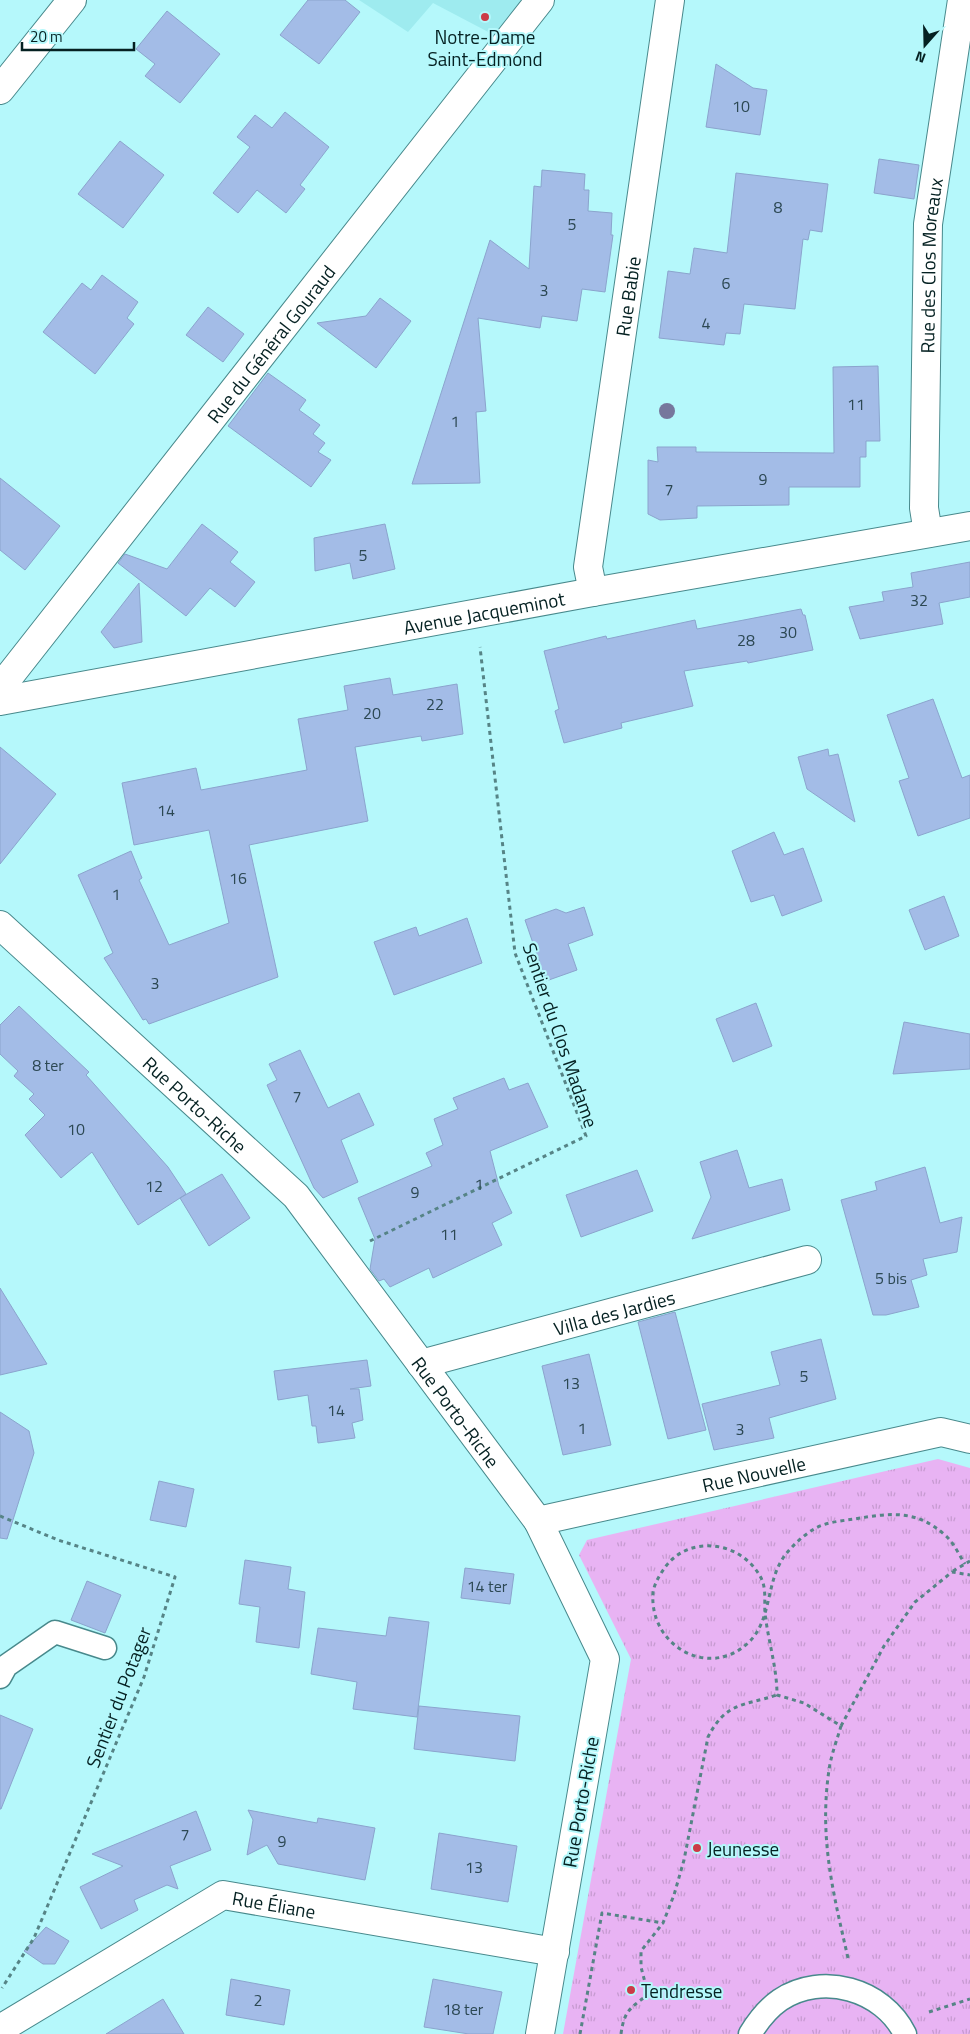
<svg xmlns="http://www.w3.org/2000/svg" width="970" height="2034" font-family="'Titillium Web',sans-serif">
	<style>
		.built { fill: #9eebef }
		.park { fill: url(#park-tufts) }
		.building { fill: #a3bce7; stroke: #8ba4cd }
		.lines { fill: none; stroke-linecap: round; stroke-linejoin: round }
		.service-casing { stroke: #48898c; stroke-width: 25 }
		.minor-casing { stroke: #48898c; stroke-width: 30 }
		.secondary-casing { stroke: #48898c; stroke-width: 30 }
		.path { stroke: #568486; stroke-width: 3; stroke-dasharray: 4 4; stroke-linecap: butt }
		.service { stroke: #fff; stroke-width: 22 }
		.minor { stroke: #fff; stroke-width: 28 }
		.secondary { stroke: #fff; stroke-width: 28 }
		.tree { fill: #76779c }
		.poi-dot { fill: #cb3b47; stroke: #b5f8fb; stroke-width: 2 }
		.labels { text-anchor: middle; dominant-baseline: central; stroke-width: 4; stroke-linejoin: round; paint-order: stroke }
		.number-label { font-size: 16px; fill: #2c4853 }
		.poi-label { font-size: 19px; fill: #052122; stroke: #b5f8fb; text-anchor: start }
		.street-label { font-size: 19px; fill: #052122; stroke: #b5f8fb }
	</style>
	<defs>
		<pattern id="park-tufts" width="24" height="20" patternUnits="userSpaceOnUse" patternTransform="scale(1.25)"><rect width="24" height="20" fill="#e8b3f3"/><path d="M3 7l-1-3M5 7V3M7 7l1-3M15 17l-1-3M17 17v-4M19 17l1-3" fill="none" stroke="#c69ad0"/></pattern>
	</defs>
	<rect width="100%" height="100%" fill="#b5f8fb"/>
	<polygon class="built" points="359,0 523,0 494,35 433,3 408,32"/>
	<polygon class="park" points="938,1459 970,1468 970,2034 563,2034 631,1659 579,1555 587,1540"/>
	<g class="building">
		<polygon points="308,0 345,0 360,12 319,64 280,35"/>
		<polygon points="167,11 220,54 180,103 145,76 155,64 136,49"/>
		<polygon points="716,64 753,88 767,90 760,135 706,127"/>
		<polygon points="285,112 329,147 300,185 305,189 286,213 257,190 238,213 213,193 250,147 237,137 255,115 272,128"/>
		<polygon points="120,141 164,175 123,228 78,194"/>
		<polygon points="879,159 919,165 914,199 874,193"/>
		<polygon points="542,170 585,174 584,190 589,190 588,211 612,213 611,235 613,235 605,292 582,289 577,321 542,316 540,328 478,318 486,411 476,412 480,483 412,484 490,240 529,269 534,186 541,187"/>
		<polygon points="736,173 828,184 822,232 810,230 808,240 803,239 795,309 744,304 740,334 726,333 724,345 659,338 668,271 690,274 694,248 727,253"/>
		<polygon points="102,275 138,302 127,318 134,324 95,374 43,332 82,283 91,290"/>
		<polygon points="380,298 411,321 376,368 317,323 366,316"/>
		<polygon points="208,307 244,334 223,362 186,335"/>
		<polygon points="878,366 880,441 866,441 866,457 860,457 860,487 789,487 789,505 697,506 697,518 660,520 648,514 648,460 658,462 657,447 696,447 696,452 834,453 833,367"/>
		<polygon points="268,373 306,400 299,410 320,425 313,434 325,443 318,452 331,460 311,487 228,426"/>
		<polygon points="0,478 60,526 25,570 0,550"/>
		<polygon points="202,524 238,552 230,562 255,582 235,607 210,588 186,616 118,563 125,554 167,569"/>
		<polygon points="385,524 395,569 353,579 350,563 315,571 314,538"/>
		<polygon points="970,562 970,597 939,603 943,624 860,639 849,607 884,601 882,592 913,587 911,573"/>
		<polygon points="139,583 142,642 114,648 101,632"/>
		<polygon points="801,609 803,615 805,615 813,650 748,663 747,661 684,671 693,706 621,723 622,728 564,743 555,711 559,709 544,651 606,636 607,639 695,620 697,629"/>
		<polygon points="390,678 393,695 457,684 463,734 422,741 421,736 355,747 368,821 249,845 278,977 149,1024 146,1019 143,1020 104,958 113,953 78,875 131,851 142,878 139,880 169,945 229,923 209,830 134,845 122,783 196,768 201,790 307,770 298,719 348,710 344,686"/>
		<polygon points="933,699 962,778 970,775 970,818 918,836 899,781 909,778 887,715"/>
		<polygon points="0,747 56,794 0,864"/>
		<polygon points="828,749 829,756 838,754 855,822 807,789 798,757"/>
		<polygon points="774,832 784,855 803,848 822,901 782,916 774,895 751,902 732,851"/>
		<polygon points="944,896 959,936 925,950 909,910"/>
		<polygon points="584,907 593,935 568,944 577,970 546,981 525,920 556,909 566,913"/>
		<polygon points="467,918 482,963 394,995 374,942 416,927 419,936"/>
		<polygon points="756,1003 772,1046 733,1062 716,1019"/>
		<polygon points="19,1006 89,1072 86,1075 168,1167 186,1194 180,1198 222,1174 250,1218 209,1246 180,1198 138,1225 92,1152 61,1178 25,1135 45,1115 29,1099 34,1094 14,1076 18,1071 0,1054 0,1025"/>
		<polygon points="904,1022 970,1034 970,1069 893,1074"/>
		<polygon points="300,1050 328,1108 359,1093 374,1125 341,1140 358,1182 323,1198 314,1188 267,1085 277,1080 269,1064"/>
		<polygon points="504,1078 509,1090 528,1083 548,1127 490,1151 499,1186 512,1213 492,1223 502,1245 433,1278 429,1268 390,1287 384,1279 379,1281 370,1269 375,1239 358,1198 432,1166 426,1153 443,1145 434,1119 458,1109 453,1098"/>
		<polygon points="737,1150 749,1188 782,1179 790,1210 692,1239 711,1197 700,1162"/>
		<polygon points="925,1167 940,1223 962,1217 957,1252 923,1259 927,1275 911,1280 919,1307 886,1315 873,1315 841,1200 877,1190 875,1182"/>
		<polygon points="637,1170 653,1211 581,1237 566,1195"/>
		<polygon points="0,1288 47,1364 0,1375"/>
		<polygon points="675,1312 706,1430 668,1439 638,1322"/>
		<polygon points="821,1339 836,1399 769,1418 774,1438 714,1450 702,1404 780,1385 771,1352"/>
		<polygon points="589,1354 611,1445 563,1455 542,1366"/>
		<polygon points="367,1360 371,1386 350,1389 359,1389 363,1420 352,1423 355,1438 318,1443 316,1426 312,1426 308,1395 278,1400 274,1371"/>
		<polygon points="0,1412 29,1431 34,1453 7,1539 0,1538"/>
		<polygon points="159,1481 194,1489 186,1527 150,1520"/>
		<polygon points="245,1560 291,1567 288,1589 305,1592 299,1648 256,1642 260,1607 239,1604"/>
		<polygon points="465,1568 514,1574 510,1604 461,1598"/>
		<polygon points="87,1581 121,1595 105,1633 71,1620"/>
		<polygon points="389,1617 429,1622 417,1717 353,1709 357,1682 311,1674 318,1628 386,1636"/>
		<polygon points="419,1706 520,1716 515,1761 414,1749"/>
		<polygon points="0,1715 33,1729 1,1809 0,1809"/>
		<polygon points="248,1810 317,1823 318,1818 375,1828 365,1880 278,1864 267,1845 247,1855 253,1820"/>
		<polygon points="196,1811 211,1850 170,1866 178,1889 167,1885 134,1900 138,1910 101,1929 80,1887 123,1866 92,1854"/>
		<polygon points="439,1833 517,1846 508,1902 431,1889"/>
		<polygon points="46,1927 69,1941 55,1964 43,1964 24,1951"/>
		<polygon points="231,1979 290,1990 284,2025 226,2015"/>
		<polygon points="433,1979 502,1992 493,2034 469,2034 424,2027"/>
		<polygon points="163,1999 184,2034 106,2034"/>
	</g>
	<g class="lines">
		<defs>
			<g id="service">
				<polyline points="0,1677 6,1666 55,1632 105,1648"/>
				<path d="M750,2034C758,2021 767,2009 780,2000C822,1972 883,1989 905,2034"/>
			</g>
			<g id="minor">
				<path id="s1" d="M928,533L924,508L928,224L962,0"/>
				<path id="s2" d="M593,592L588,567L670,0"/>
				<path id="s3" d="M0,688L540,0"/>
				<path id="s4" d="M0,701L593,592L970,526"/>
				<path id="s5" d="M0,925L296,1196L538,1521L605,1659L540,2034"/>
				<path id="s6" d="M421,1364L807,1260"/>
				<path id="s7" d="M538,1521L941,1432L970,1439"/>
				<path id="s8" d="M0,2029L223,1895L555,1952"/>
			</g>
			<polyline id="secondary" points="0,90 72,0"/>
		</defs>
		<use href="#service" class="service-casing"/>
		<use href="#minor" class="minor-casing"/>
		<use href="#secondary" class="secondary-casing"/>
		<g class="path">
			<polyline points="370,1241 586,1136 515,953 480,647"/>
			<polyline points="0,1516 58,1540 175,1577 144,1677 34,1938 2,1988"/>
			<polyline points="953,1571 970,1561"/>
			<polyline points="841,1726 884,1646 915,1602 952,1572 970,1575"/>
			<path d="M848,1958C833,1892 819,1838 829,1770C831,1755 837,1740 841,1726L804,1703L777,1695C777,1667 768,1641 765,1613C764,1601 767,1588 760,1576C741,1542 691,1534 666,1566C660,1574 654,1584 653,1593C649,1645 708,1680 748,1643C773,1620 765,1580 786,1554C793,1545 804,1535 814,1529C826,1522 841,1521 854,1519C890,1513 917,1509 946,1536C954,1543 959,1555 965,1564"/>
			<polyline points="929,2012 970,1999"/>
			<polyline points="580,2034 602,1913 663,1923"/>
			<path d="M621,2034C624,2012 629,2009 646,1996L647,1990L641,1967V1951L663,1923L674,1895L684,1860L708,1737C726,1702 743,1706 777,1695"/>
		</g>
		<use href="#service" class="service"/>
		<use href="#minor" class="minor"/>
		<use href="#secondary" class="secondary"/>
	</g>
	<circle class="tree" cx="667" cy="411" r="8"/>
	<g class="poi-dot">
		<circle cx="485" cy="17" r="5"/>
		<circle cx="697" cy="1848" r="5"/>
		<circle cx="631" cy="1990" r="5"/>
	</g>
	<g class="labels">
		<g class="number-label">
			<text x="741" y="106">10</text>
			<text x="778" y="207">8</text>
			<text x="572" y="224">5</text>
			<text x="726" y="283">6</text>
			<text x="544" y="290">3</text>
			<text x="706" y="323">4</text>
			<text x="856" y="404">11</text>
			<text x="455" y="421">1</text>
			<text x="763" y="479">9</text>
			<text x="669" y="489">7</text>
			<text x="363" y="555">5</text>
			<text x="919" y="600">32</text>
			<text x="788" y="632">30</text>
			<text x="746" y="640">28</text>
			<text x="435" y="704">22</text>
			<text x="372" y="713">20</text>
			<text x="166" y="810">14</text>
			<text x="238" y="878">16</text>
			<text x="116" y="894">1</text>
			<text x="155" y="983">3</text>
			<text x="48" y="1065">8 ter</text>
			<text x="297" y="1096">7</text>
			<text x="76" y="1129">10</text>
			<text x="479" y="1184">1</text>
			<text x="154" y="1186">12</text>
			<text x="415" y="1192">9</text>
			<text x="449" y="1234">11</text>
			<text x="891" y="1278">5 bis</text>
			<text x="804" y="1376">5</text>
			<text x="571" y="1383">13</text>
			<text x="336" y="1410">14</text>
			<text x="582" y="1428">1</text>
			<text x="740" y="1429">3</text>
			<text x="487" y="1586">14 ter</text>
			<text x="185" y="1834">7</text>
			<text x="282" y="1841">9</text>
			<text x="474" y="1867">13</text>
			<text x="258" y="2000">2</text>
			<text x="463" y="2009">18 ter</text>
		</g>
		<g class="poi-label">
			<text x="485" y="36" text-anchor="middle">Notre-Dame<tspan x="485" dy="22">Saint-Edmond</tspan></text>
			<text x="707" y="1848">Jeunesse</text>
			<text x="641" y="1990">Tendresse</text>
		</g>
		<g class="street-label">
			<text stroke="none"><textPath href="#s1" startOffset="268">Rue des Clos Moreaux</textPath></text>
			<text stroke="none"><textPath href="#s2" startOffset="299">Rue Babie</textPath></text>
			<text stroke="none"><textPath href="#s3" startOffset="438">Rue du Général Gouraud</textPath></text>
			<text stroke="none"><textPath href="#s4" startOffset="492">Avenue Jacqueminot</textPath></text>
			<text transform="translate(561 1035) rotate(71)">Sentier du Clos Madame</text>
			<text stroke="none"><textPath href="#s5" startOffset="265">Rue Porto-Riche</textPath></text>
			<text stroke="none"><textPath href="#s6" startOffset="200">Villa des Jardies</textPath></text>
			<text stroke="none"><textPath href="#s5" startOffset="670">Rue Porto-Riche</textPath></text>
			<text stroke="none"><textPath href="#s7" startOffset="221">Rue Nouvelle</textPath></text>
			<text transform="translate(118 1697) rotate(-69)">Sentier du Potager</text>
			<text transform="translate(580 1802) rotate(-80)">Rue Porto-Riche</text>
			<text stroke="none"><textPath href="#s8" startOffset="312">Rue Éliane</textPath></text>
		</g>
	</g>
	<g transform="translate(925 45) rotate(200)" stroke="#b5f8fb" stroke-width="4" paint-order="stroke">
	<path d="M0-4L9 19L0 12L-9 19Z" fill="#052122"/>
	<text y="-8" font-size="14" font-weight="bold" text-anchor="middle" fill="#052122">N</text>
	</g>
	<path d="M22 42v8h112v-8" fill="none" stroke="#052122" stroke-width="2.5"/>
	<text x="30" y="42" font-size="15" fill="#052122" stroke="#b5f8fb" stroke-width="4" paint-order="stroke">20 m</text>
</svg>
